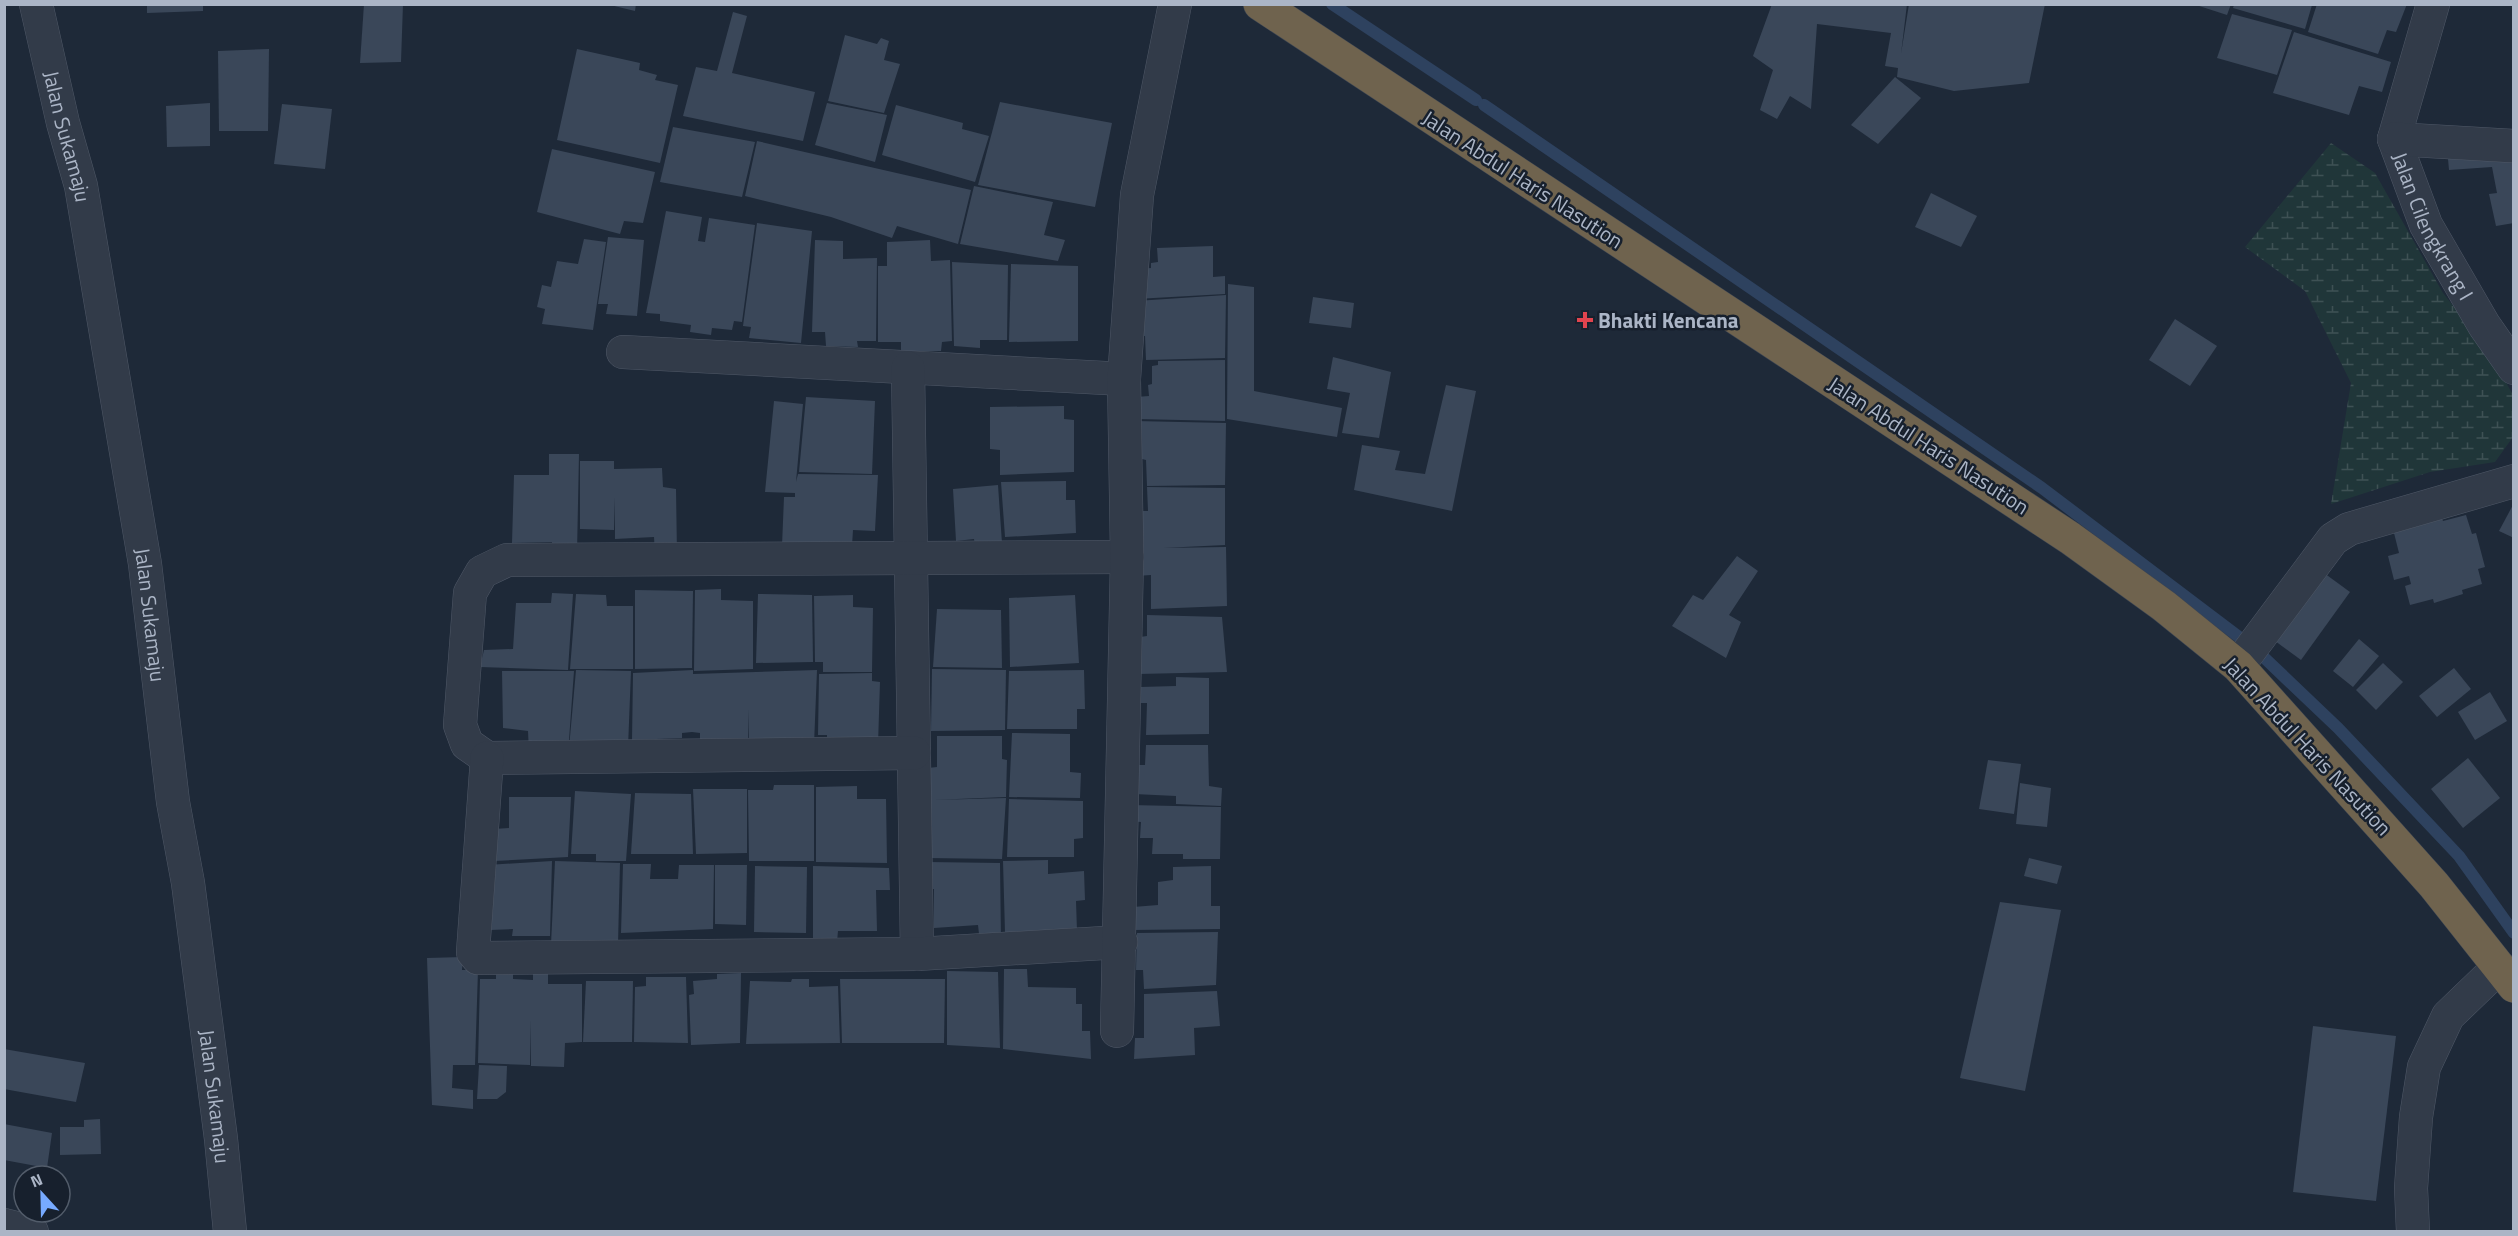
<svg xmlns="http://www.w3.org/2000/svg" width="2518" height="1236" font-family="'Titillium Web',sans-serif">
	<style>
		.wetland { fill: url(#wetland-marsh) }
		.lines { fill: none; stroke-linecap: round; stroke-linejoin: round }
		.stream { stroke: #2e425f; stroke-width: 12 }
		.building { fill: #3a4759 }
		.minor-casing { stroke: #4f5867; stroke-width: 34 }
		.highway-casing { stroke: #3c4553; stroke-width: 34 }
		.minor { stroke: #323b49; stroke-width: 33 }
		.highway { stroke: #6f634e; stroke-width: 33 }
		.health-dot { fill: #e0444e; stroke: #17202d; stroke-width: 2 }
		.labels { text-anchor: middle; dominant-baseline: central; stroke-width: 5; stroke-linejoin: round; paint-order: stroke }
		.street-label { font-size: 21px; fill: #abb5c6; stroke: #17202d }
		.poi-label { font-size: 21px; font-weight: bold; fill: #abb5c6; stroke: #17202d; text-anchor: start }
	</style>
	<defs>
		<pattern id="wetland-marsh" width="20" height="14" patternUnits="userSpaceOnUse" patternTransform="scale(1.5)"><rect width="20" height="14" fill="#203639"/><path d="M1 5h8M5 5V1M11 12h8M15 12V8" fill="none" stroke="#3e5154"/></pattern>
	</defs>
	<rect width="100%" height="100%" fill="#1e2938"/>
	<polygon class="wetland" points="2331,143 2375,173 2443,293 2488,350 2513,395 2513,437 2495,462 2430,472 2331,504 2351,383 2305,291 2245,247"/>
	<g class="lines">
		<g class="stream">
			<polyline points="1332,4 1476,100"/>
			<polyline points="1484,105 2042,488 2251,646"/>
			<polyline points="2254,648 2338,728 2459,856 2514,933"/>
		</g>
	</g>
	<g class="building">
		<polygon points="147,4 203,4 203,11 147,13"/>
		<polygon points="364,4 403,4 401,62 360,63"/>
		<polygon points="606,4 636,4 635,11"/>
		<polygon points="1772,4 1907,4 1901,54 1909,4 2045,4 2029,83 1954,91 1897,77 1898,68 1885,66 1891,33 1817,24 1811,109 1790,96 1777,119 1760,110 1773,70 1753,56"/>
		<polygon points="2193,4 2231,4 2227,15"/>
		<polygon points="2317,4 2407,4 2396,32 2387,30 2378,54 2308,32"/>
		<polygon points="2234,5 2312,5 2305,29 2233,8"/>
		<polygon points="733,12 747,16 732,73 815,92 803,141 683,116 696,67 717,71"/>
		<polygon points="2232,14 2292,30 2277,75 2217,58"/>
		<polygon points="2294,32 2391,62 2382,92 2359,86 2349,115 2273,93"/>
		<polygon points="845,35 877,44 881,38 889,41 884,60 900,64 884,113 828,101"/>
		<polygon points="269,49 268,131 219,131 218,51"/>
		<polygon points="577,49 640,63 639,70 657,75 655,80 678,85 660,163 557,140"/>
		<polygon points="1895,77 1921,98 1878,144 1851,125"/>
		<polygon points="1000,102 1112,123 1095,207 978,185"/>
		<polygon points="210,103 210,146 167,147 166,106"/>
		<polygon points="827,103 887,115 875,162 815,145"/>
		<polygon points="282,104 332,109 325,169 274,164"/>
		<polygon points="896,105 963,123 962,129 989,136 975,182 882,155"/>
		<polygon points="673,127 755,142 742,197 660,182"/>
		<polygon points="757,141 971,190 958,244 897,226 892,238 831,217 745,196"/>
		<polygon points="2447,148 2514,155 2514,223 2496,226 2489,194 2497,193 2492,167 2449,170"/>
		<polygon points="552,149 655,172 643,223 624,221 620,234 537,212"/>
		<polygon points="974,186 1053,202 1044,235 1065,240 1058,261 960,244"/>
		<polygon points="1931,193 1977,216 1961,247 1915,227"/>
		<polygon points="666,211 702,217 698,241 705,242 709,218 755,225 742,322 734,321 732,330 712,328 711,335 690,332 691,325 660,321 660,314 646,313"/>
		<polygon points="757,223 812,231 801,343 749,338 751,327 743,326"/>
		<polygon points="608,237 644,240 637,316 606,314 608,304 598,304"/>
		<polygon points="584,239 606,242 593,330 542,324 545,309 537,307 542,285 551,287 557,261 578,264"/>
		<polygon points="815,240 843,241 843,259 877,258 876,341 857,341 858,347 826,346 825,332 812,332"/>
		<polygon points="930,240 931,261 950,260 952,341 942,342 941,351 901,351 901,342 878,342 878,266 887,266 887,242"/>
		<polygon points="1213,246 1213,277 1225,276 1225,294 1136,299 1137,269 1151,268 1151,263 1158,262 1157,248"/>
		<polygon points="952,262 1008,265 1007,340 980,340 980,348 954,346"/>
		<polygon points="1011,264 1078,266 1078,341 1009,342"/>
		<polygon points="1228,284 1254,287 1254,391 1342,408 1337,437 1227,419"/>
		<polygon points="1226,295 1225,358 1146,360 1145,336 1135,336 1136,301"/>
		<polygon points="1313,297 1354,303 1351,328 1309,323"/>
		<polygon points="2175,319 2217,346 2190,386 2149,360"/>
		<polygon points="1333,357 1391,372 1379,438 1342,433 1350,393 1327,389"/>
		<polygon points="1225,360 1225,421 1136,419 1136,397 1149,396 1148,385 1152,384 1152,366 1158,365 1158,361"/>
		<polygon points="1446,385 1476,391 1452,511 1354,490 1362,445 1400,451 1395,470 1425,474"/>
		<polygon points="806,397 875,401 872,474 799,472"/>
		<polygon points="774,401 803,404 796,482 798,474 878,475 875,531 853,530 852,546 782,546 784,497 795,497 795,493 765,492"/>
		<polygon points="1064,406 1064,419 1074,420 1074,472 1000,475 1000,450 990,449 990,407"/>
		<polygon points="1135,421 1226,423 1225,485 1147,486 1146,460 1142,459"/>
		<polygon points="549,454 579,454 577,553 552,554 552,542 512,543 514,475 549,475"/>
		<polygon points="580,461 614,461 614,469 662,468 663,487 676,489 677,554 655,555 654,537 615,539 615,497 614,530 580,529"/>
		<polygon points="1066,481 1066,500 1075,500 1076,533 1005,537 1001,482"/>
		<polygon points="998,485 1002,543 975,546 974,539 956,541 953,489"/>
		<polygon points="1147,487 1225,488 1225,545 1163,548 1226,547 1227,606 1151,609 1151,575 1136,576 1140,511 1148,511"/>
		<polygon points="2514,503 2514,538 2499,531"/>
		<polygon points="2466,515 2472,534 2476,533 2485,567 2478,569 2482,584 2462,590 2463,594 2434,603 2433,599 2410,605 2405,586 2411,584 2409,576 2394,580 2388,556 2399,553 2394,533 2441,516 2443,521"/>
		<polygon points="1737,556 1758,571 1729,615 1741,622 1726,658 1672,626 1693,595 1703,600"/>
		<polygon points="2324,573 2350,592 2301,660 2275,641"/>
		<polygon points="721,589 721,600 753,601 753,669 694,671 695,590"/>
		<polygon points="635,590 693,591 692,668 635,669"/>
		<polygon points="552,593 573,594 568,670 480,667 484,650 513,649 516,603 551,603"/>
		<polygon points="576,594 606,595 607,606 633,606 633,669 570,669"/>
		<polygon points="758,594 812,595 813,662 756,663"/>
		<polygon points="853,595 853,607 873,608 872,672 823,672 823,662 815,662 814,596"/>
		<polygon points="1075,595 1079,663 1010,667 1009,598"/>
		<polygon points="937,609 1001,610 1002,668 933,667"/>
		<polygon points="1147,615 1222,617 1227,672 1138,674 1140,637 1147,636"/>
		<polygon points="2359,639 2379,656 2353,687 2333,671"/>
		<polygon points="2383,663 2403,682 2376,710 2356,690"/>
		<polygon points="2454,668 2471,689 2437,717 2419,696"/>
		<polygon points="932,669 1006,670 1005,730 931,731"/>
		<polygon points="576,670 631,671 628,748 569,748"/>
		<polygon points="693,670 693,674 817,670 814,745 749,746 748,709 748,740 700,741 700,733 692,732 682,733 682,738 632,740 633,673"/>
		<polygon points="1084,670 1085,709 1077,709 1077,729 1007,729 1009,671"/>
		<polygon points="502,671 574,671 568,754 529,753 528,731 503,728"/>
		<polygon points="872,673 872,681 880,682 878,745 827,745 827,735 818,735 819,674"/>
		<polygon points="1176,677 1209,678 1209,734 1146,735 1147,703 1140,703 1140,687 1176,686"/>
		<polygon points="2490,692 2507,721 2475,740 2458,712"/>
		<polygon points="1012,733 1070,734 1070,772 1081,773 1080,798 1009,797"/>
		<polygon points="937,736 1002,736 1002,759 1007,760 1006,797 933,800 1006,798 1002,859 926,858 928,768 937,767"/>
		<polygon points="1146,745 1208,745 1209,786 1222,788 1221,806 1176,804 1176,796 1134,794 1135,765 1145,765"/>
		<polygon points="2468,758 2500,798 2463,828 2431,789"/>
		<polygon points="1988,760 2021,764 2014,814 1979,809"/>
		<polygon points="2020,783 2051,788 2047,827 2016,824"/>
		<polygon points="774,785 814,785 814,861 749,861 748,790 773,790"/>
		<polygon points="857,786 857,799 886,799 887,863 816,862 816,787"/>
		<polygon points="693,789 747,789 747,853 696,854"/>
		<polygon points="575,791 631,794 626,861 596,861 596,854 571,854"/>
		<polygon points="635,793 691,794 693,854 631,854"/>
		<polygon points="509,797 571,797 568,857 494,861 494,829 509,828"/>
		<polygon points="1009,799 1083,801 1083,838 1074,839 1074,857 1007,857"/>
		<polygon points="1130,805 1221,807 1220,859 1183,859 1183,854 1152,854 1153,838 1140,838 1141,822 1129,821"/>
		<polygon points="2029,858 2062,866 2057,884 2024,876"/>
		<polygon points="1048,860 1048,874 1084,871 1085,900 1076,901 1077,931 1005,933 1003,861"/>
		<polygon points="552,861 550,936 512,936 513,929 490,930 487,865"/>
		<polygon points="555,861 620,863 618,944 551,944"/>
		<polygon points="928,862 1000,863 1001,941 980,943 978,925 934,928 934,889 928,889"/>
		<polygon points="623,864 651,864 650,879 678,879 679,865 714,865 713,929 621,933"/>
		<polygon points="715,865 747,865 746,925 715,924"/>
		<polygon points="755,866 807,867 806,933 754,932"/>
		<polygon points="813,866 889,868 890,890 876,890 877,931 838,931 837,942 813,942"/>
		<polygon points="1211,866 1211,906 1220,906 1220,929 1132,930 1133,907 1158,905 1158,882 1173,880 1173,867"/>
		<polygon points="2000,902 2061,910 2025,1091 1960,1078"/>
		<polygon points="1218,932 1216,985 1144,989 1143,970 1136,970 1137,933"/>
		<polygon points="463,957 462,970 478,970 475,1065 453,1065 452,1088 473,1090 473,1109 432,1105 427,958"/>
		<polygon points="533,967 548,967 548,984 582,984 582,1042 565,1043 564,1067 531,1066 531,1020 530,1065 478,1063 480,979 496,979 496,971 513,972 513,979 533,980"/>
		<polygon points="1004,969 1027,969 1028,987 1076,988 1076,1004 1082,1004 1082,1031 1090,1031 1091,1059 1003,1049"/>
		<polygon points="947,971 998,972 1000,1048 947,1045"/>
		<polygon points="741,973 740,1043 691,1045 689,995 694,994 693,981 717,979 717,974"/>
		<polygon points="646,977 686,977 688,1043 634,1042 635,987 646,986"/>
		<polygon points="792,979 809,979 809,987 838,986 840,1043 746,1044 750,981 791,982"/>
		<polygon points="840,979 945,979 944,1043 842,1043"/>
		<polygon points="586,981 633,981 632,1042 583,1042"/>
		<polygon points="1217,991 1220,1026 1194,1028 1195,1055 1134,1059 1135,1038 1144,1038 1144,994"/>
		<polygon points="2313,1026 2396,1036 2376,1201 2293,1192"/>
		<polygon points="4,1049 85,1063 76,1102 4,1089"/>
		<polygon points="479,1065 507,1066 506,1092 497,1099 477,1099"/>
		<polygon points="100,1119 101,1154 60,1155 60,1127 84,1127 84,1120"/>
		<polygon points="4,1124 52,1133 47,1168 4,1160"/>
	</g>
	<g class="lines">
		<defs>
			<g id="minor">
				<path id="s1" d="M36,4L63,123L81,186L145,564L173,802L188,883L221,1139L230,1232"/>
				<path id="s2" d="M2433,4L2394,139L2426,225L2484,325L2514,368"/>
				<polyline points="2394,139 2514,146"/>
				<polyline points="623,352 1124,379"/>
				<polyline points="908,368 917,954"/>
				<polyline points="2238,666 2333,539 2349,529 2514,481"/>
				<polyline points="914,753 487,758 467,744 460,725 470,593 482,572 507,560 1127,557"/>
				<polyline points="487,758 473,952 478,958 917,954 1121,942"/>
				<polyline points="1117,1031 1127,557 1124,379 1137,195 1175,4"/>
				<polyline points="4,1225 32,1232"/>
				<polyline points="2413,1232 2411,1188 2416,1117 2424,1067 2448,1016 2499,967"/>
			</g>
			<polyline id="highway" points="1260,4 2070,538 2164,606 2238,666 2434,885 2514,986"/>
		</defs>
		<use href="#minor" class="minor-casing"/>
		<use href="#highway" class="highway-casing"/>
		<use href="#minor" class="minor"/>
		<use href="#highway" class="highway"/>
	</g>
	<path class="health-dot" d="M1582 311h6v6h6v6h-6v6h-6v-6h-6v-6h6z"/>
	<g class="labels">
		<g class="street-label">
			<text stroke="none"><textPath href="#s1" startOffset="136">Jalan Sukamaju</textPath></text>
			<text transform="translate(1523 179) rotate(33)">Jalan Abdul Haris Nasution</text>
			<text stroke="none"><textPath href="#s2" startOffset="236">Jalan Cilengkrang I</textPath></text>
			<text transform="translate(1929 445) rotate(33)">Jalan Abdul Haris Nasution</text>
			<text stroke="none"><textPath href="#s1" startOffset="622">Jalan Sukamaju</textPath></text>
			<text transform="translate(2308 746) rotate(47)">Jalan Abdul Haris Nasution</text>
			<text stroke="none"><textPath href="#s1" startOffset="1108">Jalan Sukamaju</textPath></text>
		</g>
		<g class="poi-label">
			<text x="1598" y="320">Bhakti Kencana</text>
		</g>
	</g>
	<rect width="2518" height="1236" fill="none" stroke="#abb5c6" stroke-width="12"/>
	<g transform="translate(42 1194) rotate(338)"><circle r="28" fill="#17202d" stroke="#525c6a" stroke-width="1.5"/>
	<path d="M0-4.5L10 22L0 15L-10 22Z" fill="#77aaff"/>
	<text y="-9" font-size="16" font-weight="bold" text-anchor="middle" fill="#abb5c6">N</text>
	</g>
</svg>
